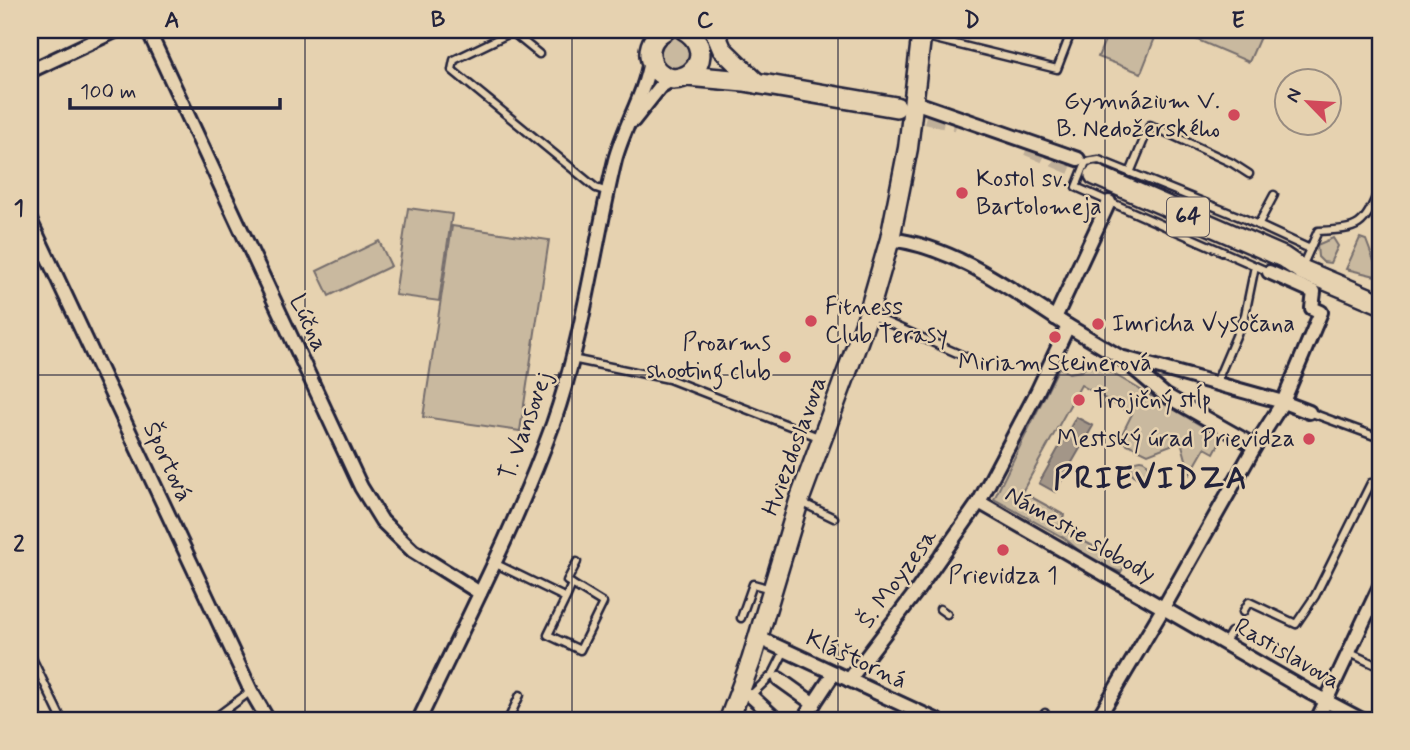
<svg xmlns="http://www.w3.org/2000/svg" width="1410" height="750" font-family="Mynerve,sans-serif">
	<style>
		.green { fill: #c9b99f; stroke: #766e6d; stroke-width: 2 }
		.water { fill: #a39688; stroke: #6f6869; stroke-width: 2 }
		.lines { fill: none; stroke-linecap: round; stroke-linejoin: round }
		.primary-tunnel { stroke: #bfaf99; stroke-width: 19; stroke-dasharray: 19 10; stroke-linecap: butt }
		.lane-casing { stroke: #22223b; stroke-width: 11 }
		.street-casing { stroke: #22223b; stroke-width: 18 }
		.secondary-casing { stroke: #22223b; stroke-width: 23 }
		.primary-casing { stroke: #22223b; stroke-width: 24 }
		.lane { stroke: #e6d2b0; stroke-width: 6 }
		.street { stroke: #e6d2b0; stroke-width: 12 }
		.secondary { stroke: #e6d2b0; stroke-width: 18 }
		.primary { stroke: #e6d2b0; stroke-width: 19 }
		.grid { fill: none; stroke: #22223b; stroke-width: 2; stroke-opacity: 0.55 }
		.poi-dot { fill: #d1495b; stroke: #e6d2b0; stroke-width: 2.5 }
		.labels { text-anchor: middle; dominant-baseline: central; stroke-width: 5; stroke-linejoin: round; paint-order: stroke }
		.shield { fill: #e6d2b0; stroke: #5d575e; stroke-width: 2 }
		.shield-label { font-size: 23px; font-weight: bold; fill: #22223b }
		.poi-label { font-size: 24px; fill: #22223b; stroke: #e6d2b0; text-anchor: start }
		.street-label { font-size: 24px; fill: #22223b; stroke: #e6d2b0 }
		.district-label { font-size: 32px; font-weight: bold; letter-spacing: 2px; fill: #22223b; stroke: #e6d2b0 }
		.neatline { fill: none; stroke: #22223b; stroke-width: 2.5 }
		.grid-label { font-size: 23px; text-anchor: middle; font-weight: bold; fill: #22223b }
	</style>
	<rect width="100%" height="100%" fill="#e6d2b0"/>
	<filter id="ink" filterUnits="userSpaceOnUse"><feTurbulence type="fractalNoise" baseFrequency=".0143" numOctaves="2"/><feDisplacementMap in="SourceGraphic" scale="14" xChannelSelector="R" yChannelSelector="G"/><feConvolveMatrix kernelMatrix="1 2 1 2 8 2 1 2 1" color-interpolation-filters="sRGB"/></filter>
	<g filter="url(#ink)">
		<g class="green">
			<polygon points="1109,30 1158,30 1141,73 1098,57"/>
			<polygon points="1180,30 1263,30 1249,62 1179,32"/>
			<circle cx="675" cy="53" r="17"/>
			<polygon points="408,208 452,214 439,301 395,295"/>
			<polygon points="452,226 549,240 520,431 423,417"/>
			<polygon points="1333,238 1338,246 1330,263 1323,262 1318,257 1317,245"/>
			<polygon points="1360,238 1366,240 1380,277 1346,269"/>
			<polygon points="379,241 391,266 329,296 317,271"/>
			<polygon points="1090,360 1222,438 1214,453 1205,448 1190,474 1181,441 1148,454 1119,440 1132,414 1081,385 1022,492 1064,515 1058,528 1126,563 1121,572 1094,563 1064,538 994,499 1059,367 1069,373 1082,371"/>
			<circle cx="1140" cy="469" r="9"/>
		</g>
		<polygon class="water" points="1076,417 1093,426 1055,492 1039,483"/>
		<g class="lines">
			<g class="primary-tunnel">
				<polyline points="898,108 957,122"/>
				<polyline points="1028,146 1095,175"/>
			</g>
			<defs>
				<g id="lane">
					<polyline points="923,36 1057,69 1072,30"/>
					<polyline points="539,54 512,32 454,60 452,70 596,188 608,192"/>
					<polyline points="1078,159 1086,162 1099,160 1245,219 1310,249"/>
					<polyline points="1086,162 1076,187 1269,272"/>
					<polyline points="1130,173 1150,125 1232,163 1249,174"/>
					<polyline points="1258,225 1274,195"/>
					<path d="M1305,260L1318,231C1361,229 1363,228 1380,188"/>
					<polyline points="870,315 966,357"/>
					<polyline points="572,359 669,379 821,438"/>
					<polyline points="1216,383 1245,315 1255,266"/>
					<polyline points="1309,412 1380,438"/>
					<polyline points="801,502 834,518"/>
					<polyline points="494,563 566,598 548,635 580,650 603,603 572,584 566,598"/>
					<polyline points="572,584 567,581 577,562"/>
					<polyline points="940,609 947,614"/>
					<polyline points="1243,612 1249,602 1296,624 1315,596 1371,483"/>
					<polyline points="741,618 753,584 771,589"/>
					<polyline points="1225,642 1231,632"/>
					<polyline points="1350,653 1380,667"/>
					<polyline points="30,654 62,720"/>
					<polyline points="750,696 773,674 785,650"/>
					<polyline points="212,720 251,691"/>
					<polyline points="508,720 520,695"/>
					<polyline points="1041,720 1045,713"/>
				</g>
				<g id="street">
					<polyline points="148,30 361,487 382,521 413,551 480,593"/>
					<polyline points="30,71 117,30"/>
					<polyline points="914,102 1078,159"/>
					<polyline points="633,121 660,87 673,79"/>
					<polyline points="30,220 251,691 268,720"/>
					<path d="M890,239C956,247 1013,291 1068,326"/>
					<polyline points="1055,318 1109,202"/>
					<polyline points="1124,358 1283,402 1309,412"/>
					<polyline points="1255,446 1165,395 1120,357 1068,326 1037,392 979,502 1309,692 1362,720"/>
					<polyline points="759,638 936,720"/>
					<polyline points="779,679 814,704"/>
					<polyline points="849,680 916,592 979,502"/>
					<polyline points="751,696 777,720"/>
					<path d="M419,720C465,623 516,526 553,424C583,339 594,247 615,160C624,126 645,94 650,60"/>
					<polyline points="803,720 834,673"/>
					<polyline points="1097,720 1164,607 1255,446 1283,402 1321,312 1312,308 1314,292 1269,272"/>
					<polyline points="1317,720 1380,586"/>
				</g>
				<g id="secondary">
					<polyline points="714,30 722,49 758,84"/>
					<polyline points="729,720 751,661 799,501 868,315 890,239 908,148 922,30"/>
				</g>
				<g id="primary">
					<path d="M665,30C641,43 647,74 673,79C702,78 710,45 685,30"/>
					<polyline points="687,76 744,81 896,107"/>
					<polyline points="1095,175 1283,257 1302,270 1380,303"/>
				</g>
			</defs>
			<use href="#lane" class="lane-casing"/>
			<use href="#street" class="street-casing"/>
			<use href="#secondary" class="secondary-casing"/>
			<use href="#primary" class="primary-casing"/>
			<use href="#lane" class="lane"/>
			<use href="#street" class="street"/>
			<use href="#secondary" class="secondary"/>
			<use href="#primary" class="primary"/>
		</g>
	</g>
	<path class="grid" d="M305,30V720M572,30V720M838,30V720M1105,30V720M30,375H1380"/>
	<g class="poi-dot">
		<circle cx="1234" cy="115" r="7"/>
		<circle cx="962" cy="193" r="7"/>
		<circle cx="811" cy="321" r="7"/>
		<circle cx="1098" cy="324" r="7"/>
		<circle cx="1055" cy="337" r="7"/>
		<circle cx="785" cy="357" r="7"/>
		<circle cx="1079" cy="400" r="7"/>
		<circle cx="1309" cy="439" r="7"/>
		<circle cx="1003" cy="550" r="7"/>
	</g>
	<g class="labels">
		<rect class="shield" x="1167" y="197.5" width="42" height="39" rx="5"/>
		<g class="shield-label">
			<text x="1188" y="217">64</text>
		</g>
		<g class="poi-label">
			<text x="1220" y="101" text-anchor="end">Gymnázium V.<tspan x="1220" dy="28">B. Nedožerského</tspan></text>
			<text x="976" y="179">Kostol sv.<tspan x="976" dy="28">Bartolomeja</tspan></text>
			<text x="825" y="307">Fitness<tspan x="825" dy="28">Club Terasy</tspan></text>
			<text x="1112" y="324">Imricha Vysočana</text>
			<text x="771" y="343" text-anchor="end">Proarms<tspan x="771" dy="28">shooting club</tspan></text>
			<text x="1055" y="363" text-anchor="middle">Miriam Steinerová</text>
			<text x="1093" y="400">Trojičný stĺp</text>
			<text x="1295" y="439" text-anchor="end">Mestský úrad Prievidza</text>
			<text x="1003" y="576" text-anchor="middle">Prievidza 1</text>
		</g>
		<g class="street-label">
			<text transform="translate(308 323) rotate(65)">Lúčna</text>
			<text transform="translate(526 426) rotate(-70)">T. Vansovej</text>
			<text transform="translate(795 446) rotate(-70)">Hviezdoslavova</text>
			<text transform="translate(167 462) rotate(65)">Športová</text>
			<text transform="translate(1080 535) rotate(30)">Námestie slobody</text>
			<text transform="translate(898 579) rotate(-54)">Š. Moyzesa</text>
			<text transform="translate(1287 654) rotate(30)">Rastislavova</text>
			<text transform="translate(856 660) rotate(25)">Kláštorná</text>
		</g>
		<g class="district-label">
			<text x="1151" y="479">PRIEVIDZA</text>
		</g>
	</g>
	<rect width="1410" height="750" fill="none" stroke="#e6d2b0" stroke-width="77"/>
	<g transform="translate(1308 102) rotate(295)"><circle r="33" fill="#e6d2b0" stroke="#988c81" stroke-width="2"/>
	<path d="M0-5L12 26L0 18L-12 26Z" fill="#d1495b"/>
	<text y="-10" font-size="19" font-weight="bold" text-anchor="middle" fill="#22223b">N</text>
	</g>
	<path d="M70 98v10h210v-10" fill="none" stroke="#22223b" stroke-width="3.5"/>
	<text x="80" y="98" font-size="21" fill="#22223b" stroke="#e6d2b0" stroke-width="5" paint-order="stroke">100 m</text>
	<rect x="38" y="38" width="1334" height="674" class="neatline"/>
	<g class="grid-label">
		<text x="172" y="27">A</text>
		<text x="438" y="27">B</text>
		<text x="705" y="27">C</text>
		<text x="972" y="27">D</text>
		<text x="1238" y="27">E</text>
		<text x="19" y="215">1</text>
		<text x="19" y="551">2</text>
	</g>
</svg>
